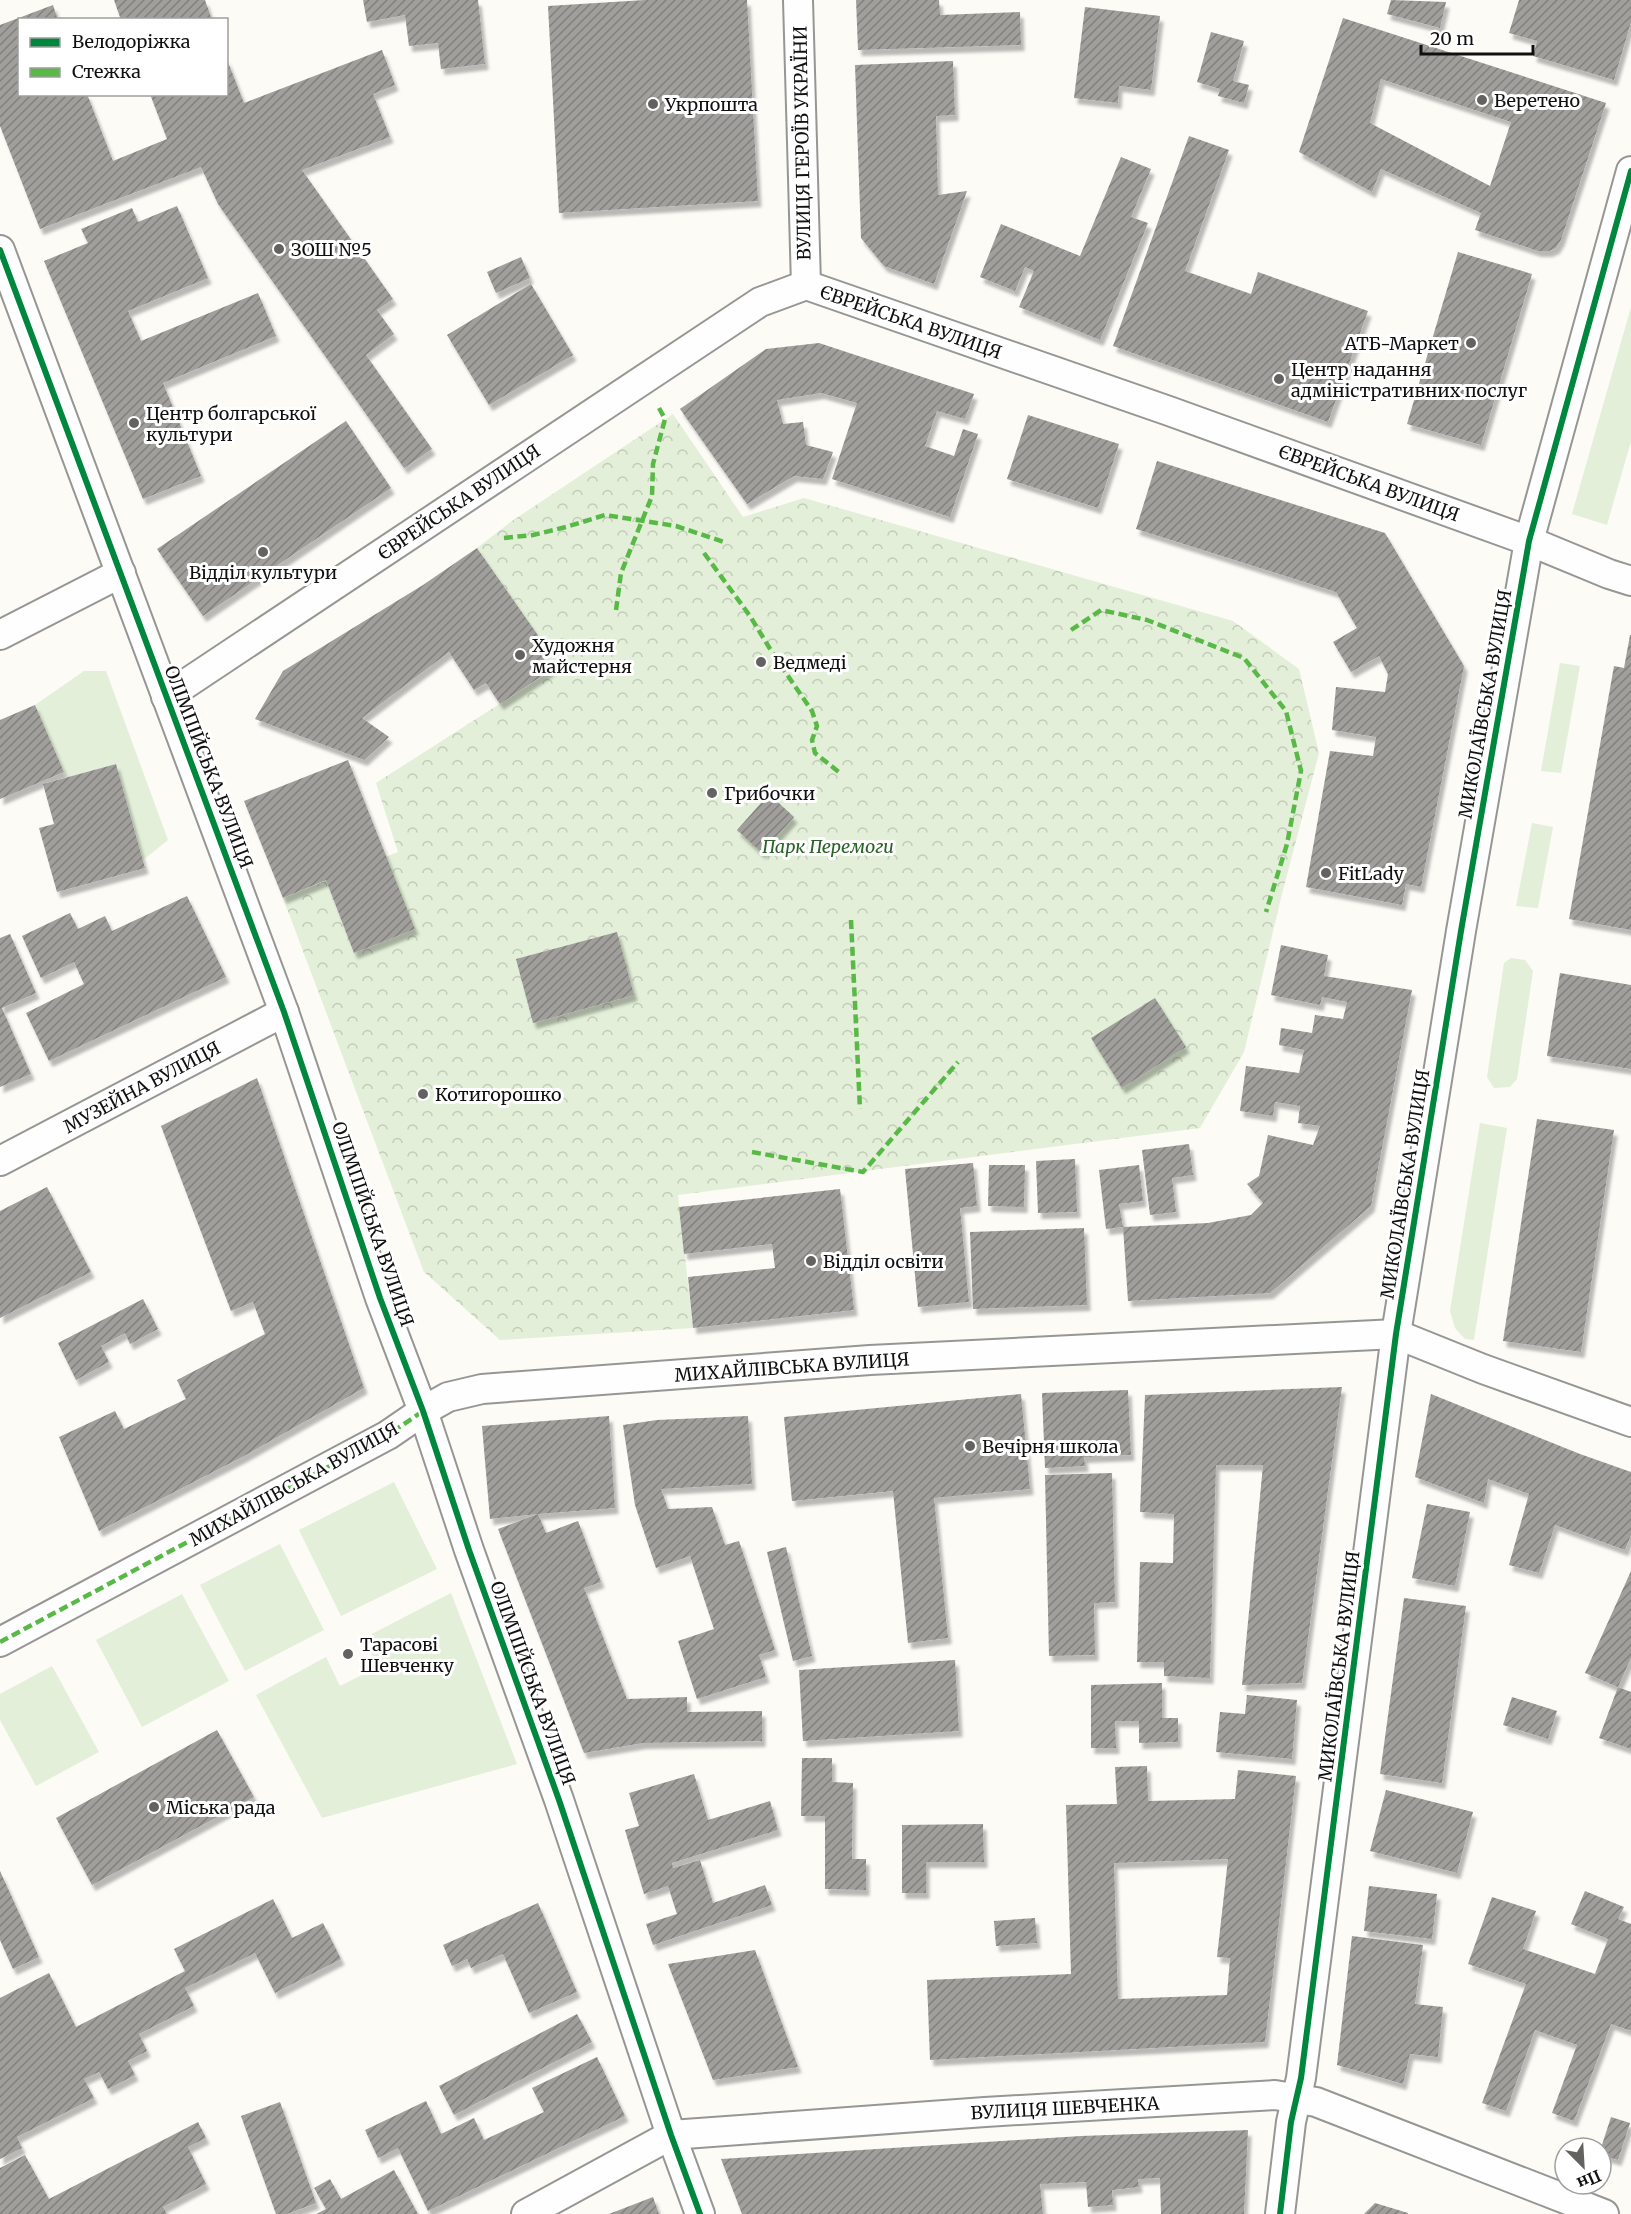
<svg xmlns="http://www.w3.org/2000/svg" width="1631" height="2214" font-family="Merriweather,serif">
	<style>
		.grass { fill: #e3efd8 }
		.park { fill: url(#park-crowns) }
		.building { fill: url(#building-hatch); fill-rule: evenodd; filter: url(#shadow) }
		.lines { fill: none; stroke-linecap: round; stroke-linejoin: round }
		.street-casing { stroke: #969694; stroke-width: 32 }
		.street { stroke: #fffefe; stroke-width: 28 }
		.quiet { stroke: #58b947; stroke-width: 4.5; stroke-dasharray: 9 4.5; stroke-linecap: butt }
		.cycleway-casing { stroke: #fff; stroke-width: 10 }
		.cycleway { stroke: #00873e; stroke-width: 6 }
		.poi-dot { fill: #636260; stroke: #fff; stroke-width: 2 }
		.labels { text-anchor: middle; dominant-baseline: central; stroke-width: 6; stroke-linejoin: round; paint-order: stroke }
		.poi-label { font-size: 18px; fill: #101010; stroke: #fff; text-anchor: start }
		.street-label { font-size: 18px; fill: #101010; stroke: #fff }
		.park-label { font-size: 18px; font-style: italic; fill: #296226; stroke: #fff }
	</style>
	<defs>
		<pattern id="park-crowns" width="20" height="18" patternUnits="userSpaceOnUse" patternTransform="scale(1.5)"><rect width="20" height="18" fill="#e3efd8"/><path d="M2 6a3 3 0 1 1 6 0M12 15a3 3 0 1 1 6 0" fill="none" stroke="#c2ccb8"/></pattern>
		<pattern id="building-hatch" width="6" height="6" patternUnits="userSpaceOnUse" patternTransform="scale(1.5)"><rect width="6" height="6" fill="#a09f9b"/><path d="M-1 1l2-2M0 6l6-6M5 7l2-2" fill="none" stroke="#81807d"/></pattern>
		<filter id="shadow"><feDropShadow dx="3.5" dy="6" stdDeviation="1.5" flood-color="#0004"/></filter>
	</defs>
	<rect width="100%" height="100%" fill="#fcfbf6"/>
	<g class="grass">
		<polygon points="1631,307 1631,441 1607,525 1572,514"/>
		<polygon points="1560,663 1580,666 1561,773 1541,771"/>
		<polygon points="84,671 106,671 168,840 143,860 116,764 67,778 35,705"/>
		<polygon points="1532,823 1553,827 1538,908 1516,906"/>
		<polygon points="1511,958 1525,960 1533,971 1517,1079 1510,1087 1494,1088 1487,1077 1504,963"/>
		<polygon points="1480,1123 1507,1128 1474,1340 1465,1339 1455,1328 1450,1311"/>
		<polygon points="394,1482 437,1569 341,1616 299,1530"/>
		<polygon points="280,1544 324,1630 245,1671 200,1585"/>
		<polygon points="451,1593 517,1764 322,1818 256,1695 326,1657 340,1686 378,1667 364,1638"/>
		<polygon points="182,1594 229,1681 142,1727 96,1640"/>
		<polygon points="52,1666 99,1752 36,1786 0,1720 0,1694"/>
	</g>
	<polygon class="park" points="673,414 743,517 804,498 1233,621 1299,669 1319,753 1282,894 1244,1052 1200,1128 678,1195 693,1328 500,1340 424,1272 283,898 398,852 376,783 551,671 537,649 544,644 477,548 512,521"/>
	<g class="building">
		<polygon points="114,0 205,0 212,20 121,20"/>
		<polygon points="363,0 478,0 485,64 441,69 438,43 409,46 405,15 367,22"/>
		<polygon points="645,0 747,0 758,201 559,213 548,6"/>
		<polygon points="856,0 939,0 940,15 1020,12 1021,45 858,50"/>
		<polygon points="1391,0 1446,2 1440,28 1387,14"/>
		<polygon points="1519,0 1631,0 1631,22 1614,80 1533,56 1537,41 1509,33"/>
		<polygon points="53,5 58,20 20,20 20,94 87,94 113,161 167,139 150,94 226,94 226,57 244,103 382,50 395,85 373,94 390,137 302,170 393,299 377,310 394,334 366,355 432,449 404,468 218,204 201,167 40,229 0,126 0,25"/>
		<polygon points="1085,7 1160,16 1151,90 1119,86 1118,103 1074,98"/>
		<path d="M1343,18L1606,103L1561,240L1556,248L1549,251H1538L1475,230L1481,213L1381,169L1372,192L1299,152ZM1381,79L1511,122L1490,186L1370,123Z"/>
		<polygon points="1211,32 1244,41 1233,81 1249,85 1244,103 1218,96 1220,89 1197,82"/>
		<polygon points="953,61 955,115 936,116 938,195 967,191 934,284 884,266 861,238 855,65"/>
		<polygon points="1189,136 1229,150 1185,271 1251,294 1258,272 1368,311 1328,422 1113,346"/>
		<polygon points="1121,157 1151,169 1131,217 1148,223 1100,340 1019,307 1034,271 1025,267 1015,291 980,277 1001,224 1080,256"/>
		<polygon points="177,206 208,278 128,311 141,341 258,293 276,336 163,383 201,476 143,499 44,261 88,243 81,229 132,208 138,222"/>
		<polygon points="1458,252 1532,274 1481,445 1407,424"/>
		<polygon points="521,257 530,278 496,293 487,272"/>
		<polygon points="531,284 573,355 489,405 447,335"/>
		<polygon points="819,343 974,394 965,419 937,411 925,446 954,456 963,429 978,434 950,517 832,479 857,403 821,393 777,400 783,424 803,422 806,445 833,452 823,479 794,476 747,504 680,409 766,349"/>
		<polygon points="1028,415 1119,444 1098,508 1007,479"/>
		<polygon points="346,421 391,488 203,616 157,549"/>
		<polygon points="1157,461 1385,533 1464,666 1421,887 1406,884 1402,905 1306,887 1330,751 1373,756 1376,737 1332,730 1336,687 1385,692 1388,674 1379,656 1351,672 1333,642 1357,628 1336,592 1136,529"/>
		<polygon points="477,548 544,644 537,649 551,670 500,704 486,683 474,690 449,652 362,718 389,737 364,760 255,719 283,671 423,585"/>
		<polygon points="1630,635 1631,635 1631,930 1569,919 1614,666 1624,668"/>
		<polygon points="35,705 64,772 0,799 0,720"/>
		<polygon points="348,760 415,929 354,953 326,880 283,898 244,801"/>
		<polygon points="116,764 145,868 57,892 39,828 54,824 43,784"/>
		<polygon points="769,794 794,817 762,853 737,830"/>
		<polygon points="187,896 226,977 49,1061 26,1013 84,984 74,962 41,978 22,936 70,913 78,929 105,916 112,931"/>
		<polygon points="617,932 634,995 533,1023 516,959"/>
		<polygon points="10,934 36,993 2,1008 31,1074 0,1087 0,938"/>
		<polygon points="1281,945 1328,955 1324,976 1412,990 1371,1206 1270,1293 1128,1301 1123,1227 1208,1223 1251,1215 1263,1203 1247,1184 1259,1176 1268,1135 1313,1145 1320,1126 1298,1123 1300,1106 1275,1102 1273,1116 1240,1111 1246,1066 1299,1073 1304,1050 1279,1045 1281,1028 1312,1033 1315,1015 1343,1019 1347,1002 1322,997 1320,1005 1271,995"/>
		<polygon points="1560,973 1631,985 1631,1069 1547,1056"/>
		<polygon points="1155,998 1186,1047 1122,1088 1091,1038"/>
		<polygon points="257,1078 364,1388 244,1456 99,1531 59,1437 115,1411 124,1429 186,1399 177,1380 265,1334 253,1302 231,1311 161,1126"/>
		<polygon points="1537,1119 1614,1130 1581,1352 1503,1341"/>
		<polygon points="1189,1144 1193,1175 1172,1178 1176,1212 1150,1215 1142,1150"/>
		<polygon points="1075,1159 1077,1212 1038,1213 1036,1161"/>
		<polygon points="973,1163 977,1206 960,1208 969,1302 918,1307 905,1169"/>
		<polygon points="989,1165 1025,1165 1024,1207 988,1206"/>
		<polygon points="1139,1165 1143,1201 1119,1204 1123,1227 1106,1229 1099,1170"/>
		<polygon points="47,1187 91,1272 0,1318 0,1211"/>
		<polygon points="840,1189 854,1310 693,1328 688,1277 775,1268 772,1244 684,1254 679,1207"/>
		<polygon points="1084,1228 1087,1305 973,1309 970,1232"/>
		<polygon points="143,1299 158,1329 130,1344 125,1333 101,1346 109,1362 76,1380 58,1343"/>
		<polygon points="1342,1387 1302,1683 1242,1685 1263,1465 1216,1465 1210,1678 1164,1676 1164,1662 1137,1662 1140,1562 1173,1563 1174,1514 1140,1512 1145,1395"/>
		<polygon points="1128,1390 1131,1455 1084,1457 1085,1466 1045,1468 1042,1393"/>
		<polygon points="1021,1394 1030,1489 934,1498 948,1638 908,1643 893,1491 792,1501 784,1417"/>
		<polygon points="1431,1394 1580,1454 1631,1472 1631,1535 1625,1550 1555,1525 1539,1573 1509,1565 1529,1494 1488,1479 1484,1503 1415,1477"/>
		<polygon points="609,1416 615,1508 538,1514 546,1533 578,1521 601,1582 584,1588 627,1699 687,1697 687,1712 762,1711 762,1741 643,1743 584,1753 498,1529 538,1514 490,1519 482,1426"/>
		<polygon points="748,1416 752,1484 661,1489 668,1509 712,1507 725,1545 739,1541 775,1650 759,1655 766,1677 697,1699 678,1641 714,1629 690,1556 656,1568 635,1505 623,1425 657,1420"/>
		<polygon points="1112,1473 1115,1602 1094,1603 1095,1655 1049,1656 1045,1475"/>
		<polygon points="1427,1504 1470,1512 1455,1586 1412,1578"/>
		<polygon points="786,1547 812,1656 793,1661 767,1552"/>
		<polygon points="1631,1571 1631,1658 1618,1687 1631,1692 1631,1749 1599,1738 1618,1687 1585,1673"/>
		<polygon points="1404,1598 1466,1606 1442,1783 1380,1774"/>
		<polygon points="955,1660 959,1731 803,1741 799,1670"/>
		<polygon points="1162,1683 1162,1718 1178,1718 1178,1742 1139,1743 1139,1721 1115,1721 1116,1748 1091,1748 1091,1685"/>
		<polygon points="1247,1695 1297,1700 1292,1759 1216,1752 1220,1712 1245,1714"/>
		<polygon points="1512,1697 1557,1711 1548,1739 1503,1725"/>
		<polygon points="217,1730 254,1797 92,1885 56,1818"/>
		<polygon points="802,1758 832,1758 832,1782 853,1783 852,1859 866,1859 866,1890 825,1889 825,1816 801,1816"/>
		<path d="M1147,1766L1148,1801L1235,1799L1238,1770L1296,1776L1265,2042L930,2060L927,1980L1071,1974L1066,1805L1117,1804L1115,1767ZM1228,1859L1217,1957L1230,1958L1227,1995L1118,1999L1114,1863Z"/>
		<polygon points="694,1774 708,1820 770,1801 778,1830 672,1863 673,1868 700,1860 713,1903 765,1885 772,1905 653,1945 646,1924 677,1914 668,1886 644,1894 625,1830 639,1826 629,1793"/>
		<polygon points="1386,1790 1473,1812 1457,1873 1370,1851"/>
		<polygon points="983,1824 984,1862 926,1862 926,1893 902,1893 902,1825"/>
		<polygon points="0,1871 39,1957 13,1969 0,1940"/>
		<polygon points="1369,1886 1437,1894 1432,1939 1364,1931"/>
		<polygon points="1585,1891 1624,1907 1618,1919 1631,1924 1631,2031 1611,2024 1574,2121 1552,2113 1577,2045 1535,2030 1506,2111 1482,2103 1526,1984 1468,1964 1492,1897 1536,1911 1523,1949 1595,1974 1608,1939 1571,1924"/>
		<polygon points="273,1899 292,1938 323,1923 341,1959 275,1993 255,1953 185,1988 194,2006 139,2034 147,2051 128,2061 135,2075 108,2089 99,2072 84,2079 94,2098 17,2137 22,2148 0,2159 0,1998 49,1973 76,2027 185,1971 174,1949"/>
		<polygon points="538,1903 577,1992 529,2013 503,1954 471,1968 467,1959 452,1966 443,1945"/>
		<polygon points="1035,1918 1037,1943 996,1946 994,1921"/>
		<polygon points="1352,1936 1423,1945 1415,2004 1443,2007 1438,2057 1410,2054 1403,2084 1337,2065"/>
		<polygon points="755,1950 798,2067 713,2080 668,1964"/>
		<polygon points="577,2014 592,2042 454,2115 439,2086"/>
		<polygon points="597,2057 625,2116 428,2211 398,2148 378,2158 365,2130 426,2101 441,2134 474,2118 484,2140 544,2112 532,2088"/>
		<polygon points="280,2102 316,2203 287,2214 276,2214 241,2116"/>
		<polygon points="1611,2117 1630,2123 1618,2160 1601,2155 1601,2148"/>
		<polygon points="198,2122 206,2138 188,2147 206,2184 163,2207 167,2214 0,2214 0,2168 25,2155 49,2199"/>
		<polygon points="1248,2130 1244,2214 1161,2214 1160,2178 1138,2179 1139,2187 1112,2190 1113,2205 1088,2207 1086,2182 1040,2184 1043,2214 742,2214 721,2159 1081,2136"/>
		<polygon points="394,2170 418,2214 316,2214 326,2209 314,2188 330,2179 341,2199"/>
		<polygon points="653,2197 659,2214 609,2214"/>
		<polygon points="1375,2203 1408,2213 1408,2214 1364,2214"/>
	</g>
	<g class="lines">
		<defs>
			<g id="street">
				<polyline points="798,0 806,285"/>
				<polyline points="0,250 284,1012 380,1298 423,1411 469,1550 559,1800 671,2135 700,2214"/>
				<polyline points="0,635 121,573"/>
				<polyline points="166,697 760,302 806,285 1169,411 1529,541 1609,574 1631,581"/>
				<polyline points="0,1161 284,1012"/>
				<polyline points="0,1642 388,1435 423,1411 448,1397 482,1389 870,1360 1396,1334 1483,1369 1631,1422"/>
				<polyline points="526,2214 671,2135 985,2112 1275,2095 1316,2102 1604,2214"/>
				<polyline points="1280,2214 1291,2122 1301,2078 1396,1334 1461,931 1529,541 1631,171"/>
			</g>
		</defs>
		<use href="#street" class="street-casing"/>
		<use href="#street" class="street"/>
		<g class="quiet">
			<polyline points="504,538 533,535 566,527 605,515 676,526 724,542"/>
			<polyline points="704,553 750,616 775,657 812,711 817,726 812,740 815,753 840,773"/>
			<polyline points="616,610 621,573 652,496 653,464 665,419 659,408"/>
			<polyline points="1071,630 1101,610 1147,620 1244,658 1286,711 1301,771 1287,844 1266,912"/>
			<polyline points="851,920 860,1109"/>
			<polyline points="752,1152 863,1172 958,1062"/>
			<polyline points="0,1642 388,1435 423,1411"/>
		</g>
		<defs>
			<g id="cycleway">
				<polyline points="0,250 284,1012 380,1298 423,1411 469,1550 559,1800 671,2135 700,2214"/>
				<polyline points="1280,2214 1291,2122 1301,2078 1396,1334 1461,931 1529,541 1631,171"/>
			</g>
		</defs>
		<use href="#cycleway" class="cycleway-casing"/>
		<use href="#cycleway" class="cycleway"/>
	</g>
	<g class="poi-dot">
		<circle cx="1482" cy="100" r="6"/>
		<circle cx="653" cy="104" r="6"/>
		<circle cx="279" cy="249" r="6"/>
		<circle cx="1471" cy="343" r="6"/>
		<circle cx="1279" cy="379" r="6"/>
		<circle cx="134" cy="423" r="6"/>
		<circle cx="263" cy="552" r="6"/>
		<circle cx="520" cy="655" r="6"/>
		<circle cx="761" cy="662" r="6"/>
		<circle cx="712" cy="793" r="6"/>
		<circle cx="1326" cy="873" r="6"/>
		<circle cx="423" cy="1094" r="6"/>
		<circle cx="811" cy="1261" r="6"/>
		<circle cx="970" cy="1446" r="6"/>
		<circle cx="348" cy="1654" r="6"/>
		<circle cx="154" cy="1807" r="6"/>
	</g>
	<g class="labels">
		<g class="poi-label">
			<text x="1494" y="100">Веретено</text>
			<text x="665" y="104">Укрпошта</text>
			<text x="291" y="249">ЗОШ №5</text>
			<text x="1459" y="343" text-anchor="end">АТБ-Маркет</text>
			<text x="1291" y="369">Центр надання<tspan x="1291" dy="21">адміністративних послуг</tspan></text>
			<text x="146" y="413">Центр болгарської<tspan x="146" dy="21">культури</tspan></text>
			<text x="263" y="572" text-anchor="middle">Відділ культури</text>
			<text x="532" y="645">Художня<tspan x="532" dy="21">майстерня</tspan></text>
			<text x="773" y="662">Ведмеді</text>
			<text x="724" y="793">Грибочки</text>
			<text x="1338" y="873">FitLady</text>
			<text x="435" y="1094">Котигорошко</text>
			<text x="823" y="1261">Відділ освіти</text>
			<text x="982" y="1446">Вечірня школа</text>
			<text x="360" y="1644">Тарасові<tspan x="360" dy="21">Шевченку</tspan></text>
			<text x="166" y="1807">Міська рада</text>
		</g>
		<g class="street-label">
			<text transform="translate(802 143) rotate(-91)">ВУЛИЦЯ ГЕРОЇВ УКРАЇНИ</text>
			<text transform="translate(911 322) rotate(19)">ЄВРЕЙСЬКА ВУЛИЦЯ</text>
			<text transform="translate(1369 483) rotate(20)">ЄВРЕЙСЬКА ВУЛИЦЯ</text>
			<text transform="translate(459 502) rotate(-34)">ЄВРЕЙСЬКА ВУЛИЦЯ</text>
			<text transform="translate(1485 704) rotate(-80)">МИКОЛАЇВСЬКА ВУЛИЦЯ</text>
			<text transform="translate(209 767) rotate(69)">ОЛІМПІЙСЬКА ВУЛИЦЯ</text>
			<text transform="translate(142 1087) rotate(-28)">МУЗЕЙНА ВУЛИЦЯ</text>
			<text transform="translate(1405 1184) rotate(-81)">МИКОЛАЇВСЬКА ВУЛИЦЯ</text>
			<text transform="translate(373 1224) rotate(71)">ОЛІМПІЙСЬКА ВУЛИЦЯ</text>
			<text transform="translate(792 1367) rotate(-4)">МИХАЙЛІВСЬКА ВУЛИЦЯ</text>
			<text transform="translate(294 1484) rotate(-29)">МИХАЙЛІВСЬКА ВУЛИЦЯ</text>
			<text transform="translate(1339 1666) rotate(-83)">МИКОЛАЇВСЬКА ВУЛИЦЯ</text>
			<text transform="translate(533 1683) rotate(70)">ОЛІМПІЙСЬКА ВУЛИЦЯ</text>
			<text transform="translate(1065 2108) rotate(-3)">ВУЛИЦЯ ШЕВЧЕНКА</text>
		</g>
		<g class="park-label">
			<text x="828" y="846">Парк Перемоги</text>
		</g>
	</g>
	<rect x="18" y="18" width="210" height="78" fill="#ffffff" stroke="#9f9f9f" stroke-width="1.5"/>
	<rect x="30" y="38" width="30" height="9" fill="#00873e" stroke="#9f9f9f" stroke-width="1.5"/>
	<text x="72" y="48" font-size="18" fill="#101010">Велодоріжка</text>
	<rect x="30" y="68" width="30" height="9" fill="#58b947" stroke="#9f9f9f" stroke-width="1.5"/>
	<text x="72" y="78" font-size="18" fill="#101010">Стежка</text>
	<g transform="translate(1583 2166) rotate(156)"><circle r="28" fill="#ffffff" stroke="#9f9f9f" stroke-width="1.5"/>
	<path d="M0-4.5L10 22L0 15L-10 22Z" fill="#636260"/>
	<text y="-9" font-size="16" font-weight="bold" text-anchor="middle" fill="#101010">Пн</text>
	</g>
	<path d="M1421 45v9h112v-9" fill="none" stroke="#101010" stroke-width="3"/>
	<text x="1430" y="45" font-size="18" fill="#101010" stroke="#ffffff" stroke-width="4.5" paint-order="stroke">20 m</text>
</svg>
